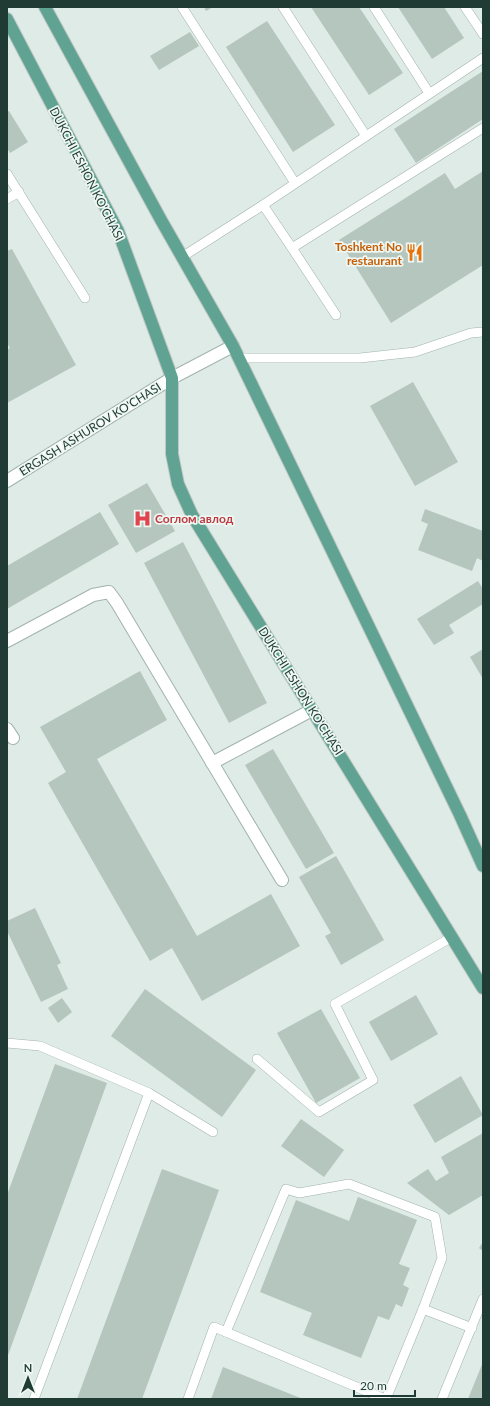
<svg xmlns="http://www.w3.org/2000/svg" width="490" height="1406" font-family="Lato,sans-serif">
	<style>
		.building { fill: #b4c6be }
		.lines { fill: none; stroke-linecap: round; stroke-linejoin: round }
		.service-casing { stroke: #a2b3ad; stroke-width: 10 }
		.minor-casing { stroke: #a2b3ad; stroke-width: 14 }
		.tertiary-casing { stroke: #a2b3ad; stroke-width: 14 }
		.primary-casing { stroke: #c0c8c6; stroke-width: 14 }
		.service { stroke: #fff; stroke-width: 9 }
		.minor { stroke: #fff; stroke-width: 12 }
		.tertiary { stroke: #fff; stroke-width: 12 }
		.primary { stroke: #61a392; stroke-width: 12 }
		.labels { text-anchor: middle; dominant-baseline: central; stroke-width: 3.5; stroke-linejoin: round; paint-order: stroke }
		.street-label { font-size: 12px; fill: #1f3b34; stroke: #eff7f3 }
		.food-label { font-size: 12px; font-weight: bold; fill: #c56008; stroke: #eff7f3; text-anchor: end }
		.health-label { font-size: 12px; font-weight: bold; fill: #be3a42; stroke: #eff7f3; text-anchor: start }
	</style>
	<rect width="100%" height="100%" fill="#dfebe6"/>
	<g class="building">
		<polygon points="204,7 213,7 206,11"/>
		<polygon points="311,7 359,7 403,73 369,95"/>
		<polygon points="398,7 444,7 464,38 432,59"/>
		<polygon points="267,21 335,125 293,152 226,47"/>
		<polygon points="190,32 199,46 159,70 150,56"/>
		<polygon points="483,71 483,119 416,163 394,129"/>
		<polygon points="9,111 28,142 10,153 7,148 7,112"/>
		<polygon points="483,171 483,265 391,323 339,240 445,173 455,189"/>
		<polygon points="12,249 76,365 7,403 7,350 10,348 7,343 7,251"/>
		<polygon points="413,382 458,462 415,486 370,406"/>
		<polygon points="147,483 175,531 136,553 108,505"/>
		<polygon points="425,509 483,531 483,561 477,558 472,571 418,550 428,524 421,521"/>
		<polygon points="100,512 119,544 7,609 7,566"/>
		<polygon points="183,542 267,703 229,723 144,563"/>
		<polygon points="478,581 483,589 483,604 449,625 454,633 434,645 417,619"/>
		<polygon points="483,649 483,679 470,657"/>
		<polygon points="140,671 167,720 97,759 197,936 271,894 300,946 202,1001 172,948 150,961 48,783 66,772 40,727"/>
		<polygon points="273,749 334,853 306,869 245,765"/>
		<polygon points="336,856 384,940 341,965 325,936 331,933 299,877"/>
		<polygon points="35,908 61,963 57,965 68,989 41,1002 7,931 7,921"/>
		<polygon points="145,989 256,1070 222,1117 111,1036"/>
		<polygon points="416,995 438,1034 391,1061 369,1022"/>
		<polygon points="62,998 72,1012 58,1023 48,1008"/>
		<polygon points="321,1009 360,1078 316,1103 277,1033"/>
		<polygon points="55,1064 107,1083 7,1358 7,1195"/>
		<polygon points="461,1076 483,1115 435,1143 413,1105"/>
		<polygon points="301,1119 344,1150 324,1177 281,1146"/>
		<polygon points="483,1133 483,1195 449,1215 407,1183 428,1169 436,1181 449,1173 441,1157"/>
		<polygon points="162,1169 219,1190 142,1399 77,1399"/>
		<polygon points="358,1197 417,1220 399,1264 410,1268 403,1285 409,1288 402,1307 396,1304 389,1320 378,1316 361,1358 303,1335 312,1313 260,1292 296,1200 349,1221"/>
		<polygon points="483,1242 483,1251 479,1248"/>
		<polygon points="483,1362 483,1399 468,1399"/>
		<polygon points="223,1367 303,1399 211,1399"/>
	</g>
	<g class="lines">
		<defs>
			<g id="service">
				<polyline points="182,7 295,183"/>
				<polyline points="283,7 366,136"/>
				<polyline points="374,7 429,93"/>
				<polyline points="465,7 483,34"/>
				<polyline points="7,174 85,298"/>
				<polyline points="7,199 19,192"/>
				<polyline points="263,205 292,248 483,128"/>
				<polyline points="292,248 336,315"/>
				<polyline points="182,257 263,205 483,58"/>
				<polyline points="239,358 360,358 415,352 471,333 483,332"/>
				<polyline points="7,1043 40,1046 149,1093"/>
				<polyline points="257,1059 319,1112 373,1080 335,1004 452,937"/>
				<polyline points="423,1309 472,1328"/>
				<polyline points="226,1332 286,1189 299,1193 349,1184 435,1217 442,1258 423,1309 386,1399"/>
				<polyline points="34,1399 149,1093 213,1132"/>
				<polyline points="188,1399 214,1327 385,1399"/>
				<polyline points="442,1399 483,1299"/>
			</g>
			<g id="minor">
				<polyline points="7,641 93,595 109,592 117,603 282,880"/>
				<polyline points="7,729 13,738"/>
				<polyline points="212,763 312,710"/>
			</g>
			<polyline id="tertiary" points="7,481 172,378 233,346"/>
			<g id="primary">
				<polyline points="45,7 161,220 233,346 460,815 483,866"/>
				<polyline points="7,19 118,231 172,378 172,454 178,484 192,515 483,988"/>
			</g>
		</defs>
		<use href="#service" class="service-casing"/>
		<use href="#minor" class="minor-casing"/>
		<use href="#tertiary" class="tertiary-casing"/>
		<use href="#primary" class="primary-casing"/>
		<use href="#service" class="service"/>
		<use href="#minor" class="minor"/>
		<use href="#tertiary" class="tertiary"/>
		<use href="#primary" class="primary"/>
	</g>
	<defs>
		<symbol id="restaurant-bare" viewBox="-9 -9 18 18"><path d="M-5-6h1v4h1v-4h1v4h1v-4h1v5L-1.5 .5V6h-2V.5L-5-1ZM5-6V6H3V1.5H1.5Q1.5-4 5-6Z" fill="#e8710a" stroke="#eff7f3" stroke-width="2.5" paint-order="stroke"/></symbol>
		<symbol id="hospital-bare" viewBox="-9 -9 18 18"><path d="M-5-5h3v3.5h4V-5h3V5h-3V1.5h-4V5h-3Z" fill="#e0444e" stroke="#eff7f3" stroke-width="2.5" paint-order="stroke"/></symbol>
	</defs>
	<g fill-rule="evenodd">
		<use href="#restaurant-bare" x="402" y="240" width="25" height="25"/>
		<use href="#hospital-bare" x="130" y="506" width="25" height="25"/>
	</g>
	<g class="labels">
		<g class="street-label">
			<text transform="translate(87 174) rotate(63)">DUKCHI ESHON KO'CHASI</text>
			<text transform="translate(90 429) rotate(-32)">ERGASH ASHUROV KO'CHASI</text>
			<text transform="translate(301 691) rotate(58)">DUKCHI ESHON KO'CHASI</text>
		</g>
		<g class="food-label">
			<text x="402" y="246">Toshkent No<tspan x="402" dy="14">restaurant</tspan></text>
		</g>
		<g class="health-label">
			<text x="155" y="518">Соглом авлод</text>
		</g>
	</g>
	<rect width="490" height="1406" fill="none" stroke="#1f3b34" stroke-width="16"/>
	<g transform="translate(28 1378)" stroke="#eff7f3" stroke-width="3" paint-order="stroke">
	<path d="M0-3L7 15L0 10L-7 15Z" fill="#1f3b34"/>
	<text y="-6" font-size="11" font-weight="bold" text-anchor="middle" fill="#1f3b34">N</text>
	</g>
	<path d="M354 1390v6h61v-6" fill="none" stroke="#1f3b34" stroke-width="2"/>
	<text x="360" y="1390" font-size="12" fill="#1f3b34" stroke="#eff7f3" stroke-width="3" paint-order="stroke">20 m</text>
</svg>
